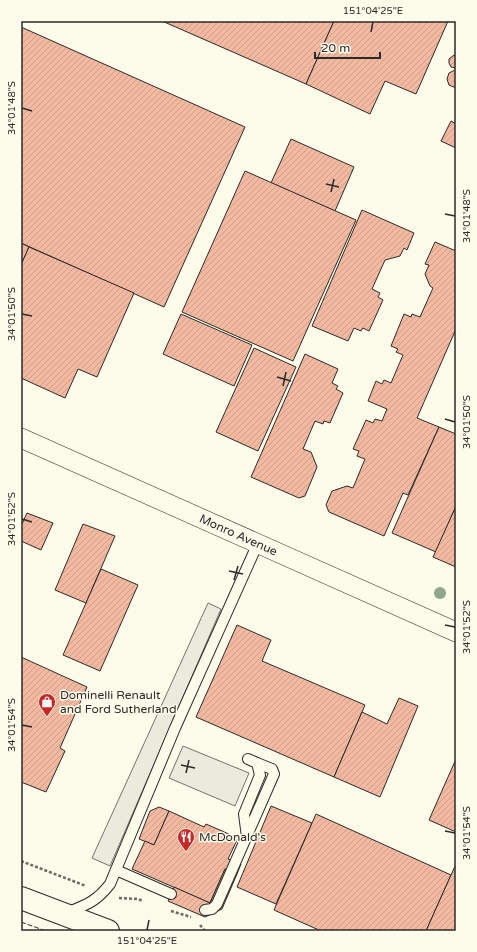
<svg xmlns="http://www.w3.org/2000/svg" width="477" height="952" font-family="'Varela Round',sans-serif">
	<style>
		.parking { fill: #eceadb; stroke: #74746e }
		.building { fill: url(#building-hatch); stroke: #2b2b2b }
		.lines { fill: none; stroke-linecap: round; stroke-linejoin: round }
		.lane-casing { stroke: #2b2b2b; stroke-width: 12 }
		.street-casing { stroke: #2b2b2b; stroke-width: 20 }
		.highway-casing { stroke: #2b2b2b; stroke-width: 24 }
		.path { stroke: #6a6964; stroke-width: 2.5; stroke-dasharray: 3 2; stroke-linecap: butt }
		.lane { stroke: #fdfbea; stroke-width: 10 }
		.street { stroke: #fdfbea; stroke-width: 19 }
		.highway { stroke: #fdfbea; stroke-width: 22 }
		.fence { stroke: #2b2b2b; stroke-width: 1; stroke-dasharray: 5 2; stroke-linecap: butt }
		.tree { fill: #8ea78a }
		.ticks { fill: none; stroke: #2b2b2b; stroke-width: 1.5 }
		.labels { text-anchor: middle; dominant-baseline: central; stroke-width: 3; stroke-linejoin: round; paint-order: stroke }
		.street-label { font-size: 12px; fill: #2b2b2b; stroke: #fdfbea }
		.poi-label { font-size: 12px; fill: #2b2b2b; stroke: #fdfbea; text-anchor: start }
		.neatline { fill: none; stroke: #2b2b2b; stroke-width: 1.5 }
		.ticks-label { font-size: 10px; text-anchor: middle; fill: #2b2b2b }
	</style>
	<defs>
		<pattern id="building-hatch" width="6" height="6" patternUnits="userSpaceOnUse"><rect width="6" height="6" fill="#f2b8a0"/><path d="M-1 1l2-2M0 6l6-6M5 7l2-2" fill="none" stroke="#d09e8a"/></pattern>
	</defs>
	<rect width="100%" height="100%" fill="#fdfbea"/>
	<g class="parking">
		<polygon points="208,603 221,609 110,866 92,858"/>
		<polygon points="183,746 249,773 235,806 169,778"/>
	</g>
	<g class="building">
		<polygon points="162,21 334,21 306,84"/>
		<polygon points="334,21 448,21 416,94 385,81 370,114 306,84"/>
		<polygon points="21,27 245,127 164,307 21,243"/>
		<polygon points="454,55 456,55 456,68 455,68 451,67 449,63 449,59"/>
		<polygon points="455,70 456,70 456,88 449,85 447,79 449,73"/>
		<polygon points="451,121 456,124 456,148 441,141"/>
		<polygon points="291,139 354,167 335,211 271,183"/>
		<polygon points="245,171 356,220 293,361 182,312"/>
		<polygon points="362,210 414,233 407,250 404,248 400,256 385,260 372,289 380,293 378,297 383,300 369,331 363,328 361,331 354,328 348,341 312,326"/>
		<polygon points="435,242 456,251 456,329 417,418 439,427 408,495 403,493 384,536 329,512 326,505 332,491 347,486 353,488 365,459 357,456 359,451 353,449 366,420 373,423 375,419 382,421 387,409 368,401 376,381 382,384 384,380 391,383 403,355 396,352 398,349 391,346 404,314 411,317 412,314 420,317 433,288 430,286 425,274 429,265 425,264"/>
		<polygon points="21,243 29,247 21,265"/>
		<polygon points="29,247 134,293 97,377 78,369 65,398 21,378 21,265"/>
		<polygon points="181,314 252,345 234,386 163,354"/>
		<polygon points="254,348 296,367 258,451 216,432"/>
		<polygon points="305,354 338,369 332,383 338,386 336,389 343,393 330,423 324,421 323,424 315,421 303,449 311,452 317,467 305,496 299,498 251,477"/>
		<polygon points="439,427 456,434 456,506 436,552 392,533"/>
		<polygon points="456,506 456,567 433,557"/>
		<polygon points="27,513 53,523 41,550 21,541 21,526"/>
		<polygon points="83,524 115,536 86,603 55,590"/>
		<polygon points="101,569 138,585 100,671 63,655"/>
		<polygon points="237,625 271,640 262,661 365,705 334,777 196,717"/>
		<polygon points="21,657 87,687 60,748 65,751 46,792 21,782"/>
		<polygon points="399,698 418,706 380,797 334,777 362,712 387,724"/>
		<polygon points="456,759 456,832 429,820"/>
		<polygon points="271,806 312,823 276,904 237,887"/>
		<polygon points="159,807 169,811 154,845 139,839 150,811"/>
		<polygon points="169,811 204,827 206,824 238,838 228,859 241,864 237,874 225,869 210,903 132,869 145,841 154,845"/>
		<polygon points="316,814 451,875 426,931 321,931 274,910"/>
		<polygon points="456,864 456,931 426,931 451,875"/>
		<polygon points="225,869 237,874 222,909 205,917 168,901 174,887 210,903"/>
	</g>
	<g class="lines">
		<defs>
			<g id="lane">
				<polyline points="247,837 244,814 260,775 257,763 248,759"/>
				<polyline points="116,870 171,894"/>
				<polyline points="205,910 212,909 217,904 274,774 272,769 257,763"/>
				<path d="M66,913C86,905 96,902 110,884L175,728L258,543"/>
			</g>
			<g id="street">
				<path id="s1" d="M21,438L456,632"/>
			</g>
			<polyline id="highway" points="21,898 108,931"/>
		</defs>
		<use href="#lane" class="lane-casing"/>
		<use href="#street" class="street-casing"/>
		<use href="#highway" class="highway-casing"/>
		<g class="path">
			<polyline points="21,861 86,886"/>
			<polyline points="119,898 138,899 143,901"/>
			<polyline points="171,911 191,917"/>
			<polyline points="200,925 205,931"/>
		</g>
		<use href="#lane" class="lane"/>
		<use href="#street" class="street"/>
		<use href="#highway" class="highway"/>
		<polyline class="fence" points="21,922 46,931"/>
	</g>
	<circle class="tree" cx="440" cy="593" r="6"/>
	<path class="ticks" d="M371,32L373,22M22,108L32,111M326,184L339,187M331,192L334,179M445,214L455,216M22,314L32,316M277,377L291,381M283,386L286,372M445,419L455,422M22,519L32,522M229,571L243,574M234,580L238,566M445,625L455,627M22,725L32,727M181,765L195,768M186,773L189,760M445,831L455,833M147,930L149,920"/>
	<defs>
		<symbol id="shop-pin" viewBox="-11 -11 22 30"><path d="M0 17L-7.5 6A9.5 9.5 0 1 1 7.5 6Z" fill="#c62828" stroke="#fdfbea"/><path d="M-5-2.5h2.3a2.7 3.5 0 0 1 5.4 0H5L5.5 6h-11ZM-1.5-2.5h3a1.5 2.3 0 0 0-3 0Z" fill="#fff"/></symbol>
		<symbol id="restaurant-pin" viewBox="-11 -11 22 30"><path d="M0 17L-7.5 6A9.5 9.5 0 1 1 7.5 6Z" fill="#c62828" stroke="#fdfbea"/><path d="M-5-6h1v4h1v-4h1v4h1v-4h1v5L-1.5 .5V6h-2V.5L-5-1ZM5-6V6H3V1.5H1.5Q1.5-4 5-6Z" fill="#fff"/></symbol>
	</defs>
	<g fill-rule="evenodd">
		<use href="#shop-pin" x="37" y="692" width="20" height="27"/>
		<use href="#restaurant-pin" x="176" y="827" width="20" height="27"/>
	</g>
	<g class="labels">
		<g class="street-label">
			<text stroke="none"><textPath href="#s1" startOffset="238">Monro Avenue</textPath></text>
		</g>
		<g class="poi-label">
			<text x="60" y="695">Dominelli Renault<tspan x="60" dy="14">and Ford Sutherland</tspan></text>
			<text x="199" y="837">McDonald's</text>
		</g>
	</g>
	<rect width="477" height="952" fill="none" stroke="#fdfbea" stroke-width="44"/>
	<path d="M315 52v6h65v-6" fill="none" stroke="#2b2b2b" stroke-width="2"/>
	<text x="321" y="52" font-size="12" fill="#2b2b2b" stroke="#fdfbea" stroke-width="3" paint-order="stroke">20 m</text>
	<rect x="22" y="22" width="433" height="908" class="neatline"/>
	<g class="ticks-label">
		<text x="373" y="14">151°04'25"E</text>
		<text transform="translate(11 108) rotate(-90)" y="4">34°01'48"S</text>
		<text transform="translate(466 216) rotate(-90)" y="4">34°01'48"S</text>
		<text transform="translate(11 314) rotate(-90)" y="4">34°01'50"S</text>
		<text transform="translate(466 422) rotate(-90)" y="4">34°01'50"S</text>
		<text transform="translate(11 519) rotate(-90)" y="4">34°01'52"S</text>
		<text transform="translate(466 627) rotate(-90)" y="4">34°01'52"S</text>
		<text transform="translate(11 725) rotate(-90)" y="4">34°01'54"S</text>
		<text transform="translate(466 833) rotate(-90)" y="4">34°01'54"S</text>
		<text x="147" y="944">151°04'25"E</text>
	</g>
</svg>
